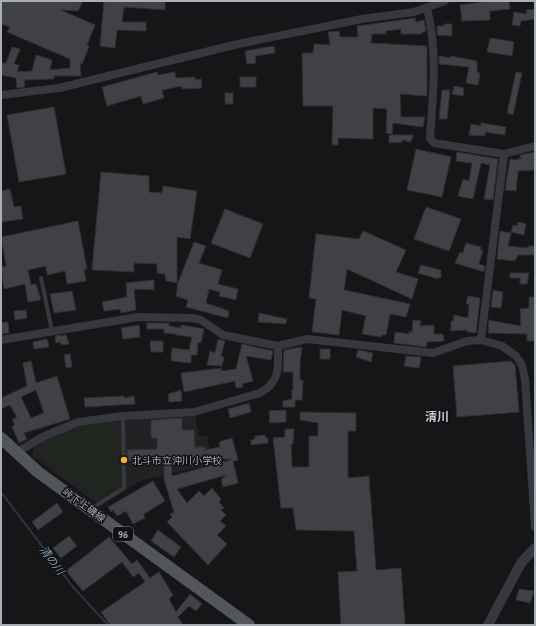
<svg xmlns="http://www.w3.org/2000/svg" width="536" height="626" font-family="'PT Sans','Noto Sans JP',sans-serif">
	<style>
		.built { fill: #222225 }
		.green { fill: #1e261f }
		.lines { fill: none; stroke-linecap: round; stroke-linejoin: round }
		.stream { stroke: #2c353c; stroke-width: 2 }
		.building { fill: #404145; stroke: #303034; fill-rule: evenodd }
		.service { stroke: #37383d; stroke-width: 4 }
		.minor { stroke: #37383d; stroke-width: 8 }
		.tertiary { stroke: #37383d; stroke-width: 10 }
		.primary { stroke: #53555c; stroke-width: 12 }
		.poi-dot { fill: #f2b134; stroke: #111113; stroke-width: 1.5 }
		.labels { text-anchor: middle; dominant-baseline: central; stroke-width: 3; stroke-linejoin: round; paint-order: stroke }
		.shield { fill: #111113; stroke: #7b7e86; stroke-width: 1 }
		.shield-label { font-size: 9px; font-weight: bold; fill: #a8adb8 }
		.poi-label { font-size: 10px; fill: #a8adb8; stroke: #111113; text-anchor: start }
		.street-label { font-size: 10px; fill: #a8adb8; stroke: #111113 }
		.water-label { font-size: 11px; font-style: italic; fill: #7f9bb3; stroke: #111113 }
		.quarter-label { font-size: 12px; font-weight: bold; fill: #c9ccd4; stroke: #111113 }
	</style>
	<rect width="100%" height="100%" fill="#161618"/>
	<polygon class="built" points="195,416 199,436 207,435 212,464 140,481 100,506 32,456 35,444 77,426 114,418"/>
	<polygon class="green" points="116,421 119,485 98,498 40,456 42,443 78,429"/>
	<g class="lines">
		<polyline class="stream" points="1,492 73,587 108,625"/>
	</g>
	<g class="building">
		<polygon points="1,1 83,1 78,11 61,10 95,25 87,45 89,46 87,52 82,64 80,63 81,76 54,76 54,79 24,80 25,87 17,88 16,78 1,75 1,63 6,63 12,47 20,49 14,64 19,65 17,72 32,71 36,55 52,60 50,70 70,68 70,59 7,32 10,27 1,24"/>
		<polygon points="104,1 165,1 165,10 124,7 122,22 146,22 146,31 117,30 115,48 100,46"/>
		<polygon points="489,1 509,1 510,9 490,11 490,20 462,21 460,5"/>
		<polygon points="535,9 535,19 521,21 520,26 512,25 514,12 527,14 526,10"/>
		<polygon points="415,18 416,22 424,20 426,31 422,32 422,34 401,34 401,29 386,31 386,34 372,34 371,43 427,46 427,96 400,94 401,117 425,117 423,127 393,123 392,134 386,133 387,109 373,108 373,139 338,138 338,145 332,145 333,106 303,106 302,53 313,53 314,44 330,45 328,32 339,31 340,37 358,37 357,26"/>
		<polygon points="444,24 452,24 452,36 437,35 437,26 444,26"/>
		<polygon points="490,38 514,42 512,56 487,52"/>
		<polygon points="274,46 275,53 255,56 256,63 247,64 245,51"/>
		<polygon points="439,56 451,58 451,56 477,61 477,72 480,73 478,85 466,83 469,67 439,64"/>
		<polygon points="157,72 158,75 175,72 176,78 195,77 195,80 201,79 202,88 182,89 182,86 162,90 164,98 143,104 141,96 107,106 102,87"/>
		<polygon points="516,72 522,73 513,115 507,113"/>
		<rect x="240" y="77" width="16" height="10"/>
		<polygon points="454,86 464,88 463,96 452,94"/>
		<polygon points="442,90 450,90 447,119 439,119"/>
		<rect x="225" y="93" width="8" height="11"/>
		<polygon points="54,107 66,174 19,182 7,115"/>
		<polygon points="481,123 506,127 505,135 485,132 485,136 469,135 471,124 481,126"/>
		<polygon points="389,135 413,135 411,142 402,140 402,142 389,143"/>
		<polygon points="416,149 451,157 442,197 407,190"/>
		<polygon points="457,152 498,159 493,200 484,199 490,165 481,163 473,199 458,196 463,179 469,181 472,163 456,161"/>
		<polygon points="535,152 534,170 518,171 516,191 505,190 510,159 518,160 518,158 521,159 520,155"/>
		<polygon points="101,172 149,176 149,192 162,193 163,186 197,191 190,239 177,237 177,283 166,281 165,274 157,273 157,264 134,263 134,272 92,270"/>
		<polygon points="10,189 14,207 21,206 23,219 1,222 1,191"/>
		<polygon points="426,207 461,219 449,251 414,239"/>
		<polygon points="225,209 263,224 250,258 211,243"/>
		<polygon points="78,221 87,269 84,269 86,281 67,284 65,271 47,275 46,266 28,270 31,285 36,284 41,300 28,302 25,284 4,289 1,267 6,266 1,237"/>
		<polygon points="518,222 526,224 524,235 511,232 513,225 517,226"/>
		<polygon points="363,231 406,250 396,272 418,279 412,299 347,269 344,290 410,304 406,317 390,314 386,335 382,335 381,337 362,334 366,316 342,310 339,335 312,332 316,299 309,298 316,234 359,239"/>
		<polygon points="500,231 511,233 508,246 528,248 528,246 535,246 535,255 518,255 515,261 497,259"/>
		<polygon points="194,242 206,246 199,263 222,270 218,284 238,289 236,300 219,296 220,292 209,289 206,303 229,311 228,318 186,307 188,300 176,296 178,283"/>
		<polygon points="466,243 481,247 480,250 483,250 479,264 485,266 484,272 455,263 460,252 463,253"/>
		<polygon points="421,265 441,270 441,278 439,277 438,279 418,273"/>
		<polygon points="510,273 529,273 527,284 520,284 520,278 510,278"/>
		<polygon points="154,280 154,290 134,289 136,310 121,313 120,309 104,311 102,302 127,297 126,283"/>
		<polygon points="493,290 503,292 501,308 491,307"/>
		<polygon points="72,291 76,310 54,313 50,294"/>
		<polygon points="468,296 480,298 476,333 467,332 467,330 451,331 451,321 453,321 454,315 468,318 469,304 466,304"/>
		<polygon points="529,297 535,297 535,341 527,341 527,334 488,333 489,320 521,326 520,309 529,308"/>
		<polygon points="26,310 27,318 15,320 14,311"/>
		<polygon points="259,313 287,319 286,324 258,322"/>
		<polygon points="413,320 421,321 420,326 434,325 434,334 443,334 444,341 427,342 426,347 394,343 395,332 409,334 409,331 412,332"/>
		<polygon points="8,322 9,333 1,334 1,323"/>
		<polygon points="147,323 169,323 169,326 181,328 181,325 204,329 201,343 198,342 197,355 191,355 191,363 171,361 172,348 189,350 192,337 176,335 176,334 164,333 164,329 147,329"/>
		<polygon points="139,325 140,337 123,339 121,328"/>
		<polygon points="66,335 69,344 61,345 60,342 56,343 55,336"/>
		<polygon points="47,339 49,347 34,349 33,342"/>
		<polygon points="218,339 225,341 221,356 224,357 222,366 207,365 210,351 215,353"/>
		<polygon points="150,341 163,341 163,352 151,352"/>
		<polygon points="242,344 273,351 271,360 246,356 253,381 242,384 243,387 236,388 235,381 184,392 181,373 222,368 221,371 236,369"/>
		<polygon points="302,347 300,363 300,380 303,380 302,400 295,400 295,407 283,407 283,401 292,399 292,390 293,390 293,372 283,372 284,350"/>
		<rect x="320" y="349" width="10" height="10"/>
		<polygon points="358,350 373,353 371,362 356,357"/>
		<polygon points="70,354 72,367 66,368 64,355"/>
		<polygon points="406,356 421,357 419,368 404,366"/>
		<path d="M31,361L36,383L57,376L70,419L24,433L27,439L19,443L12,427L15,424L12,420L17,417L10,405L1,409V398L27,386L23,363ZM36,390L44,413L31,418L21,397Z"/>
		<polygon points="511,361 515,365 519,412 457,417 453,366"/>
		<polygon points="181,390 182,401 169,402 168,394"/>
		<polygon points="124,396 124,398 134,396 135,404 85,407 84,398"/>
		<polygon points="249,403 251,412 230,418 228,409"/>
		<polygon points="286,410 286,422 270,423 269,411"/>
		<polygon points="300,412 356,413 356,431 348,431 348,478 369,476 376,570 401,568 405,625 341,625 338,572 357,571 354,531 296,530 293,508 281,508 273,438 285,437 285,429 294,429 293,444 291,444 292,467 309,467 309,436 318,436 318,423 300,420"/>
		<path d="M182,418V430H194L195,447H205V450L220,447L219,442L232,438L238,460L233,461L238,483L223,487L221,480L226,475L177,489L187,503L199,491L204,496L212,488L221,499L219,502L224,508L221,510L226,515L220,521L226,526L217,535L227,544L208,565L167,522L172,517L170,514L174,512L164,479V460L127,461V450L157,449V438H151V420ZM230,459L231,460L172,476L171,460Z"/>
		<polygon points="265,435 266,438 268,438 268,443 251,445 251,440 255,439 255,436"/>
		<polygon points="153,481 165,501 144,514 145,518 133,524 126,511 117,516 113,510 111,512 108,507"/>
		<polygon points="57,503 63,512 38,530 32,522"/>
		<polygon points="158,530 181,547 174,557 151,541"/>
		<polygon points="69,536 77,546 61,558 53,548"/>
		<polygon points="109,537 132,564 137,560 150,578 159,572 173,595 169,599 176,612 190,594 202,604 196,611 189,606 178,617 183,625 110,625 101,612 145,582 139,573 133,577 122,562 83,591 66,571"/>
		<polygon points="519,589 534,591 530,603 516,600"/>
	</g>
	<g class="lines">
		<g class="service">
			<polyline points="41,278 52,331"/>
			<polyline points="91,509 124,488 123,416"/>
		</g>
		<g class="minor">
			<path d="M427,8C438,53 433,93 430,138L434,143L504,154L535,146"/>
			<polyline points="1,95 59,88 238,44 362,19 414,12 445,1"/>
			<polyline points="1,340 138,317 192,318 201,320 223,335 278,346 307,339 433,353 467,341 481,340 502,346 516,356 522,365 525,379 535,527"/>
			<polyline points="481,340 504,154"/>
			<path d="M16,453L42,437L78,422L123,416L194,412L260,393C281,381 278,367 278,346"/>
		</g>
		<polyline class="tertiary" points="488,625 521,563 535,548"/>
		<polyline class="primary" points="1,438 38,472 249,625"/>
	</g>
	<circle class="poi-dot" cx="124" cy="460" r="4"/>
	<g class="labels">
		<rect class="shield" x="113" y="527" width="20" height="14" rx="3"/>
		<g class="shield-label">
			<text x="123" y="534">96</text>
		</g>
		<g class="poi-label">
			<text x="132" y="460">北斗市立沖川小学校</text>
		</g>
		<g class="street-label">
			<text transform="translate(84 505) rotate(36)">峠下上磯線</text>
		</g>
		<g class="water-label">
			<text transform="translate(52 560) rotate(53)">清の川</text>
		</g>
		<g class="quarter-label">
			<text x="437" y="416">清川</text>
		</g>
	</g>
	<rect width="536" height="626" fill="none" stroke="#a8adb8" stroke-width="4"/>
</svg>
